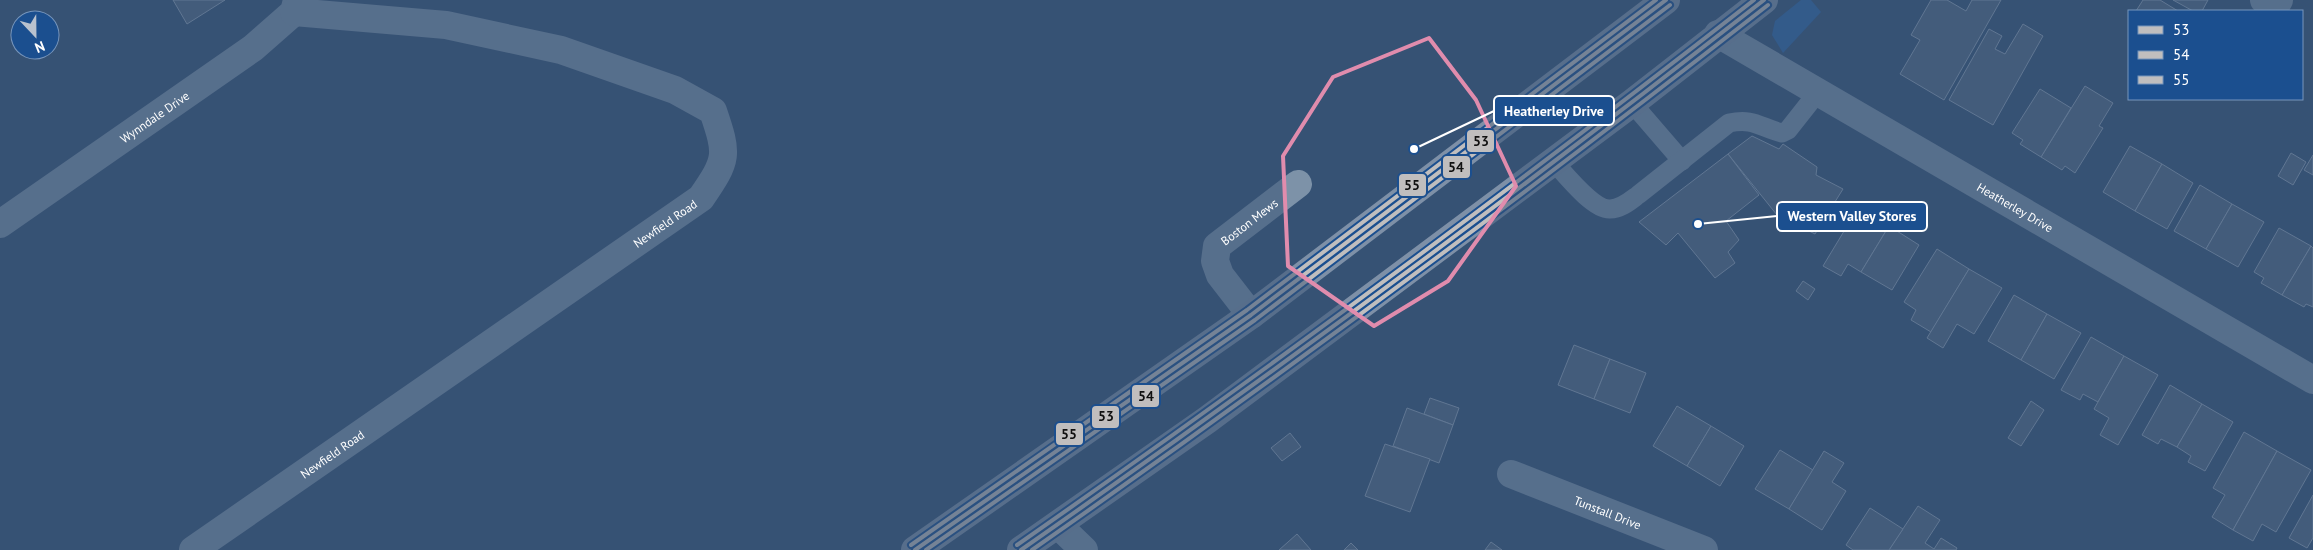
<svg xmlns="http://www.w3.org/2000/svg" width="2313" height="550" font-family="'PT Sans',sans-serif">
	<style>
		.green { fill: #2f66a5 }
		.building { fill: #526984; stroke: #92a2b6 }
		.lines { fill: none; stroke-linecap: round; stroke-linejoin: round }
		.service { stroke: #7d92a8; stroke-width: 19 }
		.minor { stroke: #7d92a8; stroke-width: 28 }
		.trunk { stroke: #7e90a7; stroke-width: 28 }
		.bus-1-casing { stroke: #1b4f8f; stroke-width: 8 }
		.bus-2-casing { stroke: #1b4f8f; stroke-width: 8 }
		.bus-3-casing { stroke: #1b4f8f; stroke-width: 8 }
		.bus-1 { stroke: #c0bebe; stroke-width: 4 }
		.bus-2 { stroke: #c0bebe; stroke-width: 4 }
		.bus-3 { stroke: #c0bebe; stroke-width: 4 }
		.marked { fill: none; stroke: #e08cad; stroke-width: 4; stroke-linejoin: round }
		.labels { text-anchor: middle; dominant-baseline: central; stroke-width: 5; stroke-linejoin: round; paint-order: stroke }
		.street-label { font-size: 12px; fill: #fff; stroke: #1b4f8f }
		.leader { fill: none; stroke: #fff; stroke-width: 2 }
		.callout-dot { fill: #fff; stroke: #1b4f8f; stroke-width: 2 }
		.callout { fill: #1b4f8f; stroke: #fff; stroke-width: 2 }
		.callout-label { font-size: 14px; text-anchor: middle; font-weight: bold; fill: #fff }
		.line-badge { stroke: #1b4f8f; stroke-width: 2 }
		.pale-badge-label { font-size: 14px; text-anchor: middle; font-weight: bold; fill: #111 }
	</style>
	<rect width="100%" height="100%" fill="#365274"/>
	<polygon class="green" points="1801,0 1811,0 1821,12 1783,53 1772,35 1775,21"/>
	<g class="building">
		<polygon points="173,0 225,0 187,24"/>
		<polygon points="1931,0 1947,0 1966,11 1972,0 2001,0 1944,100 1900,74 1920,40 1911,35"/>
		<polygon points="2143,0 2160,0 2178,11 2136,11"/>
		<polygon points="2173,0 2208,0 2202,11 2193,11"/>
		<polygon points="2023,24 2043,36 1993,125 1949,100 1989,29 2002,36 1995,49 2005,54"/>
		<polygon points="2085,86 2113,103 2099,126 2103,128 2075,173 2065,166 2062,170 2041,157"/>
		<polygon points="2040,89 2071,108 2041,157 2020,144 2023,140 2012,133"/>
		<polygon points="1752,136 1779,149 1783,144 1817,167 1816,175 1843,189 1815,234 1777,215 1728,154"/>
		<polygon points="2130,146 2162,164 2135,211 2103,192"/>
		<polygon points="2291,153 2306,162 2293,185 2278,176"/>
		<polygon points="1728,154 1759,195 1726,221 1739,240 1728,252 1735,263 1715,278 1678,233 1666,245 1639,222"/>
		<polygon points="2313,155 2313,175 2304,170"/>
		<polygon points="2162,164 2193,183 2167,229 2135,211"/>
		<polygon points="2200,185 2232,204 2206,249 2174,231"/>
		<polygon points="2232,204 2264,222 2238,267 2206,249"/>
		<polygon points="1858,208 1889,226 1861,272 1848,264 1841,276 1823,266"/>
		<polygon points="1889,226 1919,245 1892,290 1861,272"/>
		<polygon points="2279,228 2311,246 2282,295 2261,283 2264,278 2254,272"/>
		<polygon points="2311,246 2313,248 2313,307 2306,304 2304,307 2282,295"/>
		<polygon points="1937,249 1969,269 1931,332 1911,320 1916,310 1904,302"/>
		<polygon points="1969,269 2002,288 1974,334 1957,324 1943,348 1927,338"/>
		<polygon points="1803,281 1815,289 1808,300 1796,291"/>
		<polygon points="2014,295 2047,314 2021,360 1988,341"/>
		<polygon points="2047,314 2081,333 2054,379 2021,360"/>
		<polygon points="2091,337 2124,356 2098,402 2083,394 2080,400 2061,390"/>
		<polygon points="1574,345 1610,359 1594,399 1558,385"/>
		<polygon points="2124,356 2158,375 2118,445 2100,435 2109,418 2094,409"/>
		<polygon points="1610,359 1646,373 1630,413 1594,399"/>
		<polygon points="2170,385 2202,404 2177,447 2161,439 2158,444 2142,435"/>
		<polygon points="1430,398 1459,408 1453,425 1424,414"/>
		<polygon points="2031,401 2044,410 2021,446 2008,438"/>
		<polygon points="2202,404 2233,422 2205,471 2188,462 2191,456 2177,447"/>
		<polygon points="1677,406 1711,426 1687,466 1653,446"/>
		<polygon points="1407,408 1453,425 1439,463 1393,446"/>
		<polygon points="1711,426 1744,446 1720,486 1687,466"/>
		<polygon points="2244,432 2277,451 2233,530 2212,517 2225,495 2213,488"/>
		<polygon points="1290,433 1301,447 1282,461 1271,448"/>
		<polygon points="1385,444 1430,459 1410,512 1365,496"/>
		<polygon points="1780,450 1813,470 1789,509 1755,489"/>
		<polygon points="1824,451 1844,463 1832,482 1846,491 1822,530 1789,509"/>
		<polygon points="2277,451 2311,470 2276,532 2262,524 2253,541 2233,530"/>
		<polygon points="2313,495 2313,538 2307,548 2289,538"/>
		<polygon points="1918,506 1940,520 1925,543 1934,549 1941,538 1957,548 1956,550 1889,550"/>
		<polygon points="1870,508 1903,529 1889,550 1853,550 1846,545"/>
		<polygon points="1297,534 1311,550 1279,550"/>
		<polygon points="1491,542 1502,550 1485,550"/>
		<polygon points="1351,543 1358,550 1344,550"/>
	</g>
	<g class="lines">
		<g class="service">
			<polyline points="1632,103 1682,161"/>
			<path d="M1553,161C1565,174 1593,210 1610,209C1621,209 1630,201 1638,195L1729,123C1754,118 1759,127 1782,133L1788,130L1818,92"/>
		</g>
		<g class="minor">
			<polyline points="2264,0 2275,7 2279,0"/>
			<path id="s1" d="M1718,34L2313,380"/>
			<path id="s2" d="M0,224L253,48L294,12L297,0"/>
			<path id="s3" d="M1251,315L1220,275L1215,261L1217,246L1298,184"/>
			<path id="s4" d="M1511,474L1704,550"/>
			<polyline points="1058,525 1084,550"/>
			<path id="s5" d="M193,550L701,198C728,159 728,155 713,111L675,90L561,50L446,25L294,12"/>
		</g>
		<g class="trunk">
			<polyline points="915,550 1251,315 1666,0"/>
			<polyline points="1021,550 1207,420 1632,103 1764,0"/>
		</g>
		<defs>
			<g id="bus-1">
				<polyline points="915,550 1251,315 1666,0"/>
				<path d="M1021,550C1274,373 1521,190 1764,0"/>
			</g>
			<g id="bus-2">
				<polyline points="926,550 1255,320 1670,5"/>
				<path d="M1032,550C1282,375 1527,193 1768,5"/>
			</g>
			<g id="bus-3">
				<polyline points="911,545 1247,310 1656,0"/>
				<path d="M1017,545C1268,370 1513,188 1754,0"/>
			</g>
		</defs>
		<use href="#bus-1" class="bus-1-casing"/>
		<use href="#bus-2" class="bus-2-casing"/>
		<use href="#bus-3" class="bus-3-casing"/>
		<use href="#bus-1" class="bus-1"/>
		<use href="#bus-2" class="bus-2"/>
		<use href="#bus-3" class="bus-3"/>
	</g>
	<path d="M0 0H2313V550H0ZM1429,38L1476,100L1516,186L1448,281L1374,326L1288,266L1283,156L1333,77Z" fill="#365274" fill-opacity=".55" fill-rule="evenodd"/>
	<path class="marked" d="M1429,38L1476,100L1516,186L1448,281L1374,326L1288,266L1283,156L1333,77Z"/>
	<g class="labels">
		<g class="street-label">
			<text stroke="none"><textPath href="#s2" startOffset="188">Wynndale Drive</textPath></text>
			<text stroke="none"><textPath href="#s1" startOffset="344">Heatherley Drive</textPath></text>
			<text stroke="none"><textPath href="#s3" startOffset="121">Boston Mews</textPath></text>
			<text stroke="none"><textPath href="#s5" startOffset="574">Newfield Road</textPath></text>
			<text stroke="none"><textPath href="#s5" startOffset="169">Newfield Road</textPath></text>
			<text stroke="none"><textPath href="#s4" startOffset="104">Tunstall Drive</textPath></text>
		</g>
	</g>
	<path class="leader" d="M1414 149L1494 111M1698 224L1777 216"/>
	<g class="callout-dot">
		<circle cx="1414" cy="149" r="5"/>
		<circle cx="1698" cy="224" r="5"/>
	</g>
	<g class="callout">
		<rect x="1494" y="96" width="120" height="29" rx="5"/>
		<rect x="1777" y="202" width="150" height="29" rx="5"/>
	</g>
	<g class="callout-label">
		<text x="1554" y="116">Heatherley Drive</text>
		<text x="1852" y="221">Western Valley Stores</text>
	</g>
	<g class="line-badge">
		<rect x="1466" y="129" width="29" height="24" rx="5" fill="#c0bebe"/>
		<rect x="1442" y="155" width="29" height="24" rx="5" fill="#c0bebe"/>
		<rect x="1398" y="173" width="29" height="24" rx="5" fill="#c0bebe"/>
		<rect x="1131" y="384" width="29" height="24" rx="5" fill="#c0bebe"/>
		<rect x="1091" y="405" width="29" height="24" rx="5" fill="#c0bebe"/>
		<rect x="1055" y="422" width="29" height="24" rx="5" fill="#c0bebe"/>
	</g>
	<g class="pale-badge-label">
		<text x="1481" y="146">53</text>
		<text x="1456" y="172">54</text>
		<text x="1412" y="190">55</text>
		<text x="1146" y="401">54</text>
		<text x="1106" y="421">53</text>
		<text x="1069" y="439">55</text>
	</g>
	<rect x="2128" y="10" width="175" height="90" fill="#1b4f8f" stroke="#7695bc"/>
	<rect x="2138" y="26" width="25" height="8" fill="#c0bebe" stroke="#7695bc"/>
	<text x="2173" y="35" font-size="15" fill="#ffffff">53</text>
	<rect x="2138" y="51" width="25" height="8" fill="#c0bebe" stroke="#7695bc"/>
	<text x="2173" y="60" font-size="15" fill="#ffffff">54</text>
	<rect x="2138" y="76" width="25" height="8" fill="#c0bebe" stroke="#7695bc"/>
	<text x="2173" y="85" font-size="15" fill="#ffffff">55</text>
	<g transform="translate(35 35) rotate(158)"><circle r="24" fill="#1b4f8f" stroke="#7695bc"/>
	<path d="M0-4L9 19L0 12L-9 19Z" fill="#b9c2ce"/>
	<text y="-8" font-size="14" font-weight="bold" text-anchor="middle" fill="#ffffff">N</text>
	</g>
</svg>
